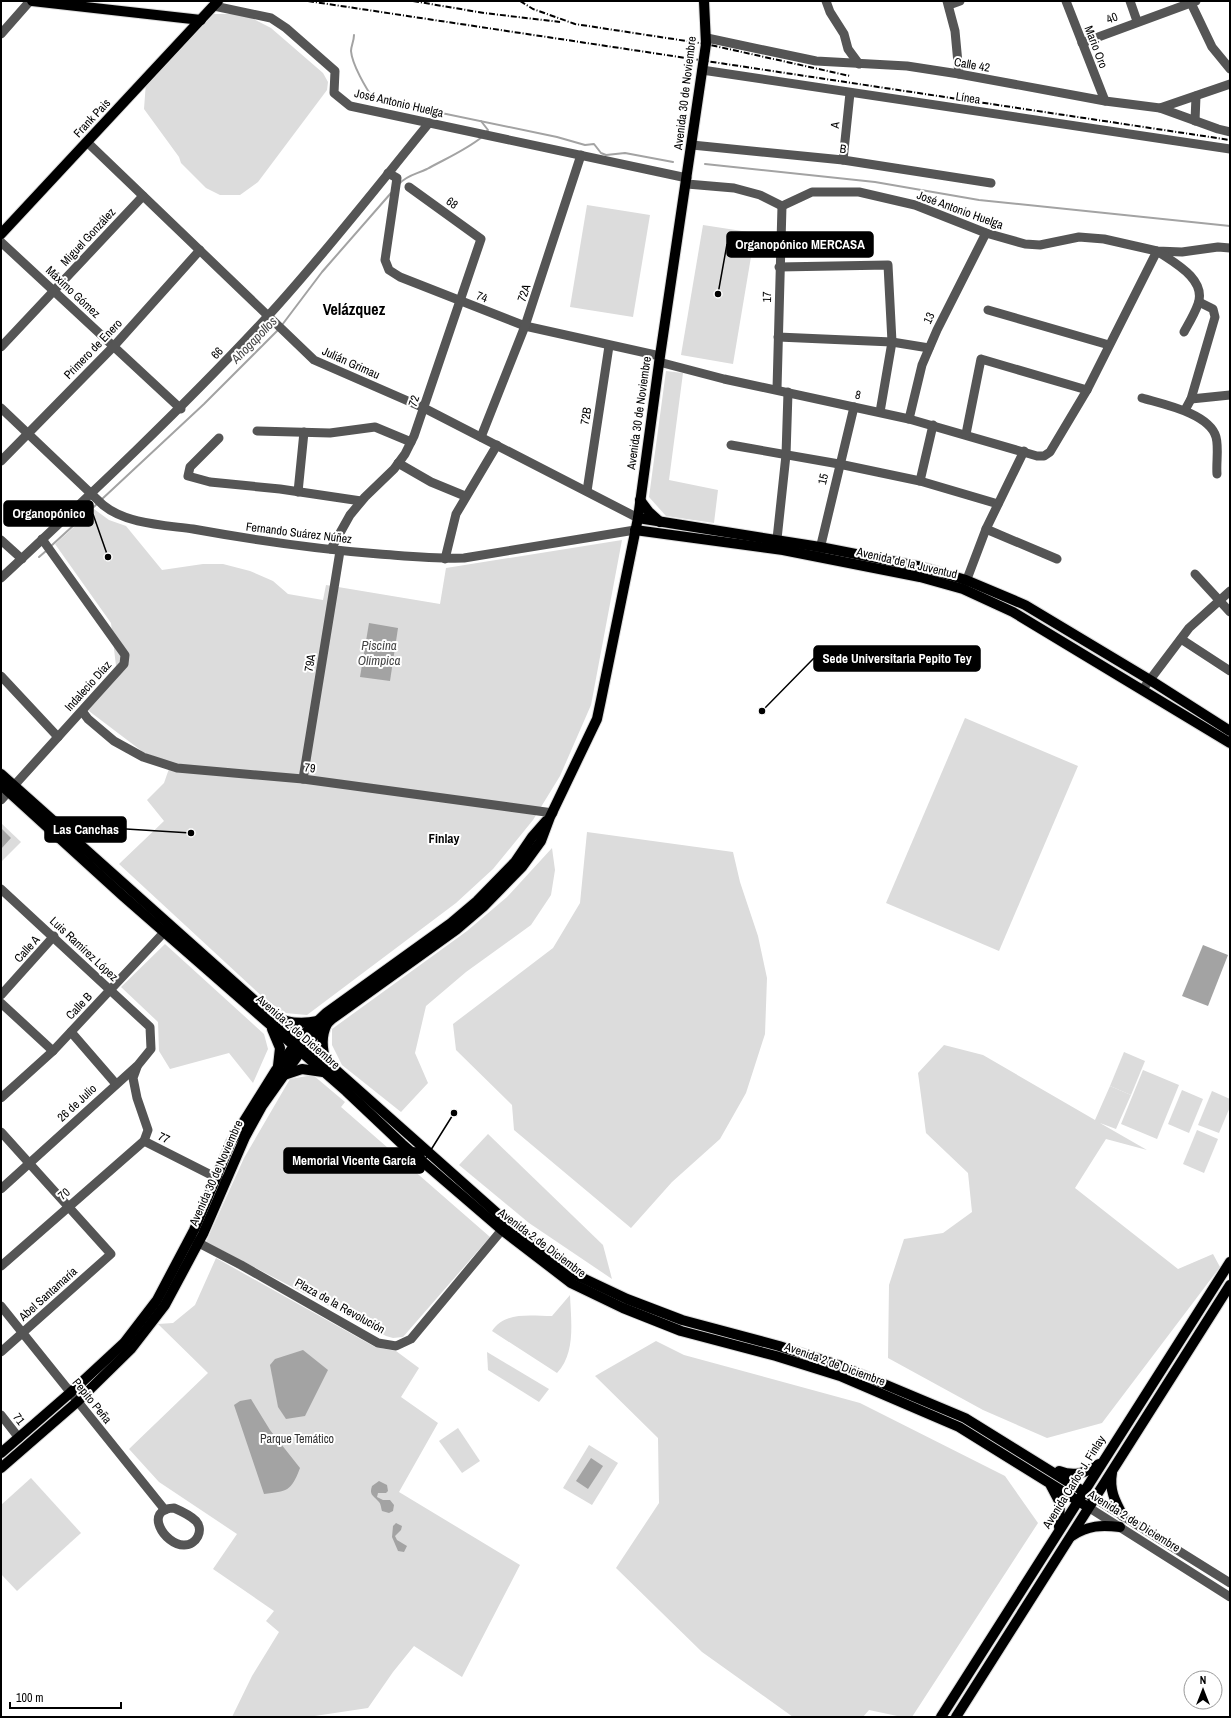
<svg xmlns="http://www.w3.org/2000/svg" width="1231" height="1718" font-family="'Archivo Narrow',sans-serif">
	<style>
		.green { fill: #dcdcdc }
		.water { fill: #a3a3a3 }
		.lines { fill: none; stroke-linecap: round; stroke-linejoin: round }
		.stream { stroke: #a3a3a3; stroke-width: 2 }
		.major-casing { stroke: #dbdbdb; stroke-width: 12 }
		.minor { stroke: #555; stroke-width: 9 }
		.major { stroke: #000; stroke-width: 10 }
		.rail { stroke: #000; stroke-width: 2; stroke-dasharray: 6 2 1 2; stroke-linecap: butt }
		.labels { text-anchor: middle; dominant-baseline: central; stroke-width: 4; stroke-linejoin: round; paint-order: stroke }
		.street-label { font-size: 12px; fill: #000; stroke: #fff }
		.park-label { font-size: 12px; fill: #333; stroke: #fff }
		.water-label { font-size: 13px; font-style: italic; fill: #444; stroke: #fff }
		.neighbourhood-label { font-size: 13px; font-weight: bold; fill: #000; stroke: #fff }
		.district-label { font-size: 16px; font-weight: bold; fill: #000; stroke: #fff }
		.leader { fill: none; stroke: #000; stroke-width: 1.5 }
		.callout-dot { fill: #000; stroke: #fff; stroke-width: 1.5 }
		.callout { fill: #000; stroke: #000; stroke-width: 1.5 }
		.callout-label { font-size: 13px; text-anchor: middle; font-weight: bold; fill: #fff }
	</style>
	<rect width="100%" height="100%" fill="#fff"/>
	<g class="green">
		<polygon points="211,14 244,14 271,28 323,73 328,82 327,90 258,182 240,195 220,195 206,188 181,163 179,157 144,109 146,82"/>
		<polygon points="587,205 650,215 633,317 570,307"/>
		<polygon points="703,225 755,233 733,364 681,355"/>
		<polygon points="666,371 683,373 669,480 718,490 714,523 666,516 649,497"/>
		<polygon points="94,509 109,520 126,526 162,570 203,564 223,564 250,571 273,581 288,594 323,600 326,585 440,604 446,568 622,540 591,705 560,776 533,820 493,869 456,903 307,1015 285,1013 266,1000 119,864 164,821 147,800 164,783 171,763 143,752 81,705 116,666 111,623 55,544"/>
		<polygon points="965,718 1078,766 999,951 886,903"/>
		<polygon points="1,823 21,842 1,862"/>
		<polygon points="587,832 733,852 740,882 758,936 767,978 765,1034 746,1093 720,1139 672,1182 631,1228 514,1130 512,1105 456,1050 453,1024 553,948 580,903"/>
		<polygon points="552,848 555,870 551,895 531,925 466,972 426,1006 415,1053 428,1083 401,1112 342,1065 332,1045 332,1029 467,931 507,897"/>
		<polygon points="165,944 264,1034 268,1049 253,1083 229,1053 170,1069 159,1051 158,1022 121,987"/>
		<polygon points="944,1045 983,1055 1095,1120 1110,1086 1131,1095 1116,1129 1100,1123 1147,1150 1106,1139 1075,1188 1178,1269 1213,1254 1220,1267 1102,1423 1047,1438 983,1410 888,1358 889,1285 904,1239 943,1233 972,1212 968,1173 926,1133 918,1073"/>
		<polygon points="1124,1052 1145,1061 1131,1095 1110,1086"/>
		<polygon points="1143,1070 1179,1085 1157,1139 1121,1124"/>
		<polygon points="313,1075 345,1102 341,1107 490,1237 403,1337 393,1338 386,1336 206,1242 244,1158 290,1079"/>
		<polygon points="1182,1090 1203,1099 1189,1133 1168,1124"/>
		<polygon points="1212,1091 1230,1099 1230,1107 1219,1133 1198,1125"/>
		<polygon points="1197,1130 1218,1139 1204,1173 1183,1164"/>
		<polygon points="488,1134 603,1245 612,1279 529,1223 459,1165"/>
		<polygon points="216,1258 375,1347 396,1351 419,1368 401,1397 438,1423 399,1492 520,1565 462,1677 414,1646 393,1672 368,1708 308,1717 232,1717 252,1676 279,1632 266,1621 274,1611 213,1569 237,1534 159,1482 129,1449 208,1373 158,1324 173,1323 195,1305"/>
		<path d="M570,1295C571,1321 576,1353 557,1373L492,1331C505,1311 531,1316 552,1316Z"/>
		<polygon points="656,1341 684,1355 860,1403 1005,1476 1038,1523 912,1717 902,1717 869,1710 863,1717 793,1717 702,1652 616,1568 659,1503 658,1438 595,1376"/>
		<polygon points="487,1352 549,1389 539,1402 488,1370"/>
		<polygon points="458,1428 480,1461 462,1473 439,1441"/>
		<polygon points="589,1445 618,1463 592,1505 563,1488"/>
		<polygon points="31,1478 81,1533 17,1591 1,1574 1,1505"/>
	</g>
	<g class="water">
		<polygon points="369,623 398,628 390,681 360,677"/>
		<polygon points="1,828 11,838 1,849"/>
		<polygon points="1203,945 1228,955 1208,1006 1182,996"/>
		<polygon points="303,1350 328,1370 305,1416 286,1419 278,1407 270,1365 275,1359"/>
		<path d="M251,1399L270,1430L300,1468C291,1492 287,1491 264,1494L234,1405L240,1401Z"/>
		<polygon points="591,1458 603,1466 588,1489 576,1481"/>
		<path d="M379,1481L387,1485L388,1491L386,1493H378L377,1497L383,1500H390L394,1505L393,1511L389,1513L382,1511C381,1508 381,1503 378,1501C373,1495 369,1495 372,1486Z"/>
		<polygon points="396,1523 402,1526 401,1530 395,1536 397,1540 407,1546 404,1552 398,1551 392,1537 393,1526"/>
	</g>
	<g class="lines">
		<g class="stream">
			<path d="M354,35C354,41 351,46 351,51C352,64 366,89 374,99L557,137L585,145L594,144L601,153L606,155L625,153L673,162"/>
			<polyline points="481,121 488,130 486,132"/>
			<polyline points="705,164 875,182 979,200 1230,226"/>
			<path d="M399,184C407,175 417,174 427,169C445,159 466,150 482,137"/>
			<polyline points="282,325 322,272 391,193"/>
			<polyline points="101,500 204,404 278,330"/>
			<polyline points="51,546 98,503"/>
			<polyline points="39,557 46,551"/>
		</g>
		<defs>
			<g id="major">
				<polyline points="32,1 201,20"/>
				<polyline points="1,234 218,1"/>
				<polyline points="640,500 649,512 660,522"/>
				<polyline points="638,518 820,547 922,567 966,580 1025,605 1150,680 1230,731"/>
				<polyline points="635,530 783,550 920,577 963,589 1013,612 1230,743"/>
				<polyline points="1,774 262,1007 336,1070 508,1223 574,1274 627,1299 682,1320 779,1346 841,1366 965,1418 1094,1498"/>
				<polyline points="1,785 123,896 346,1091 402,1144 502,1230 571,1283 623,1308 681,1331 776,1356 840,1376 959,1427 1088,1507"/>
				<path d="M280,1019C293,1024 304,1024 318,1021"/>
				<polyline points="272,1029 280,1048 278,1066"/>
				<path d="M326,1061C322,1049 321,1036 327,1024"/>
				<polyline points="284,1075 302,1069 323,1072"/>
				<polyline points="1,1453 70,1393 124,1343 157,1300 194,1230 231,1142 276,1070 300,1038 326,1013 451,923 477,901 515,862 532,837 546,821"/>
				<polyline points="1,1468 77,1402 131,1349 165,1305 203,1234 245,1137 262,1106 306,1044 332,1019 456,930 483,907 522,867 541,841 550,817 597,719 601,700 638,518 660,356 706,44 704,1"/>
				<path d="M1059,1471C1075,1477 1085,1473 1099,1464"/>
				<path d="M1112,1473C1109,1490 1115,1501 1123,1516"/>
				<polyline points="1051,1486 1060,1503 1059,1527"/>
				<path d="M1072,1536C1088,1525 1102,1525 1120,1527"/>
				<polyline points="941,1717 1230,1262"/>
				<polyline points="956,1717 1230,1285"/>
			</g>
		</defs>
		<use href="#major" class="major-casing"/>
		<g class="minor">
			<polyline points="826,1 830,12 844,34 848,49 859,64"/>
			<polyline points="947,1 955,31 959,74"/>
			<polyline points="1066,1 1105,101"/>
			<polyline points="1130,1 1137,21"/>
			<polyline points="1190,1 1212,47 1230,69"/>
			<polyline points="949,5 960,1"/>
			<polyline points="214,6 271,18 286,28 335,71 334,93 350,106 687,178"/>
			<polyline points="1,34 30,1"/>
			<polyline points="707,38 816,61 907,66 959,74 1105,101 1160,108 1230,84"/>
			<polyline points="1082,43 1196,1"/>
			<polyline points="702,70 1230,149"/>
			<polyline points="1160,108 1218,129 1230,132"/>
			<polyline points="1195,121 1196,96"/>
			<polyline points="87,142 314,360 424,408 638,518"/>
			<polyline points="692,145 843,160 991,183"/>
			<polyline points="843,160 850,93"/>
			<polyline points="388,173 397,178 385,260 389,270 400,277 525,326 660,356"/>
			<polyline points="687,184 734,188 760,195 782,206 812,192 859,192 915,205 986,233 1025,244 1040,245 1079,237 1104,239 1157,251 1182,252 1218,247 1230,248"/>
			<polyline points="1,242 181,409"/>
			<polyline points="779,267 888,265 892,342 880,412"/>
			<polyline points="988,310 1109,345"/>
			<polyline points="778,337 892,342 929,348"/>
			<polyline points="1,347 143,196"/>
			<path d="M659,362L724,379L909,419L1037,456H1044L1050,452L1087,390L1157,251C1173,262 1207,279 1198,304C1195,313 1189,323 1184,332"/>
			<polyline points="777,389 782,206"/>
			<path d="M1142,398C1162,404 1209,413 1216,437C1219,448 1216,463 1217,474"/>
			<polyline points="1191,399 1230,395"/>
			<path d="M1,408L103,505C126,524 164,525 193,529C254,540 316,549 379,554C407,556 436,559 464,558L635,530"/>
			<polyline points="1185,410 1191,399 1215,317 1213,309 1199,302"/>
			<polyline points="909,419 922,365 937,330 986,233"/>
			<polyline points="257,431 330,433 375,427 411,442"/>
			<polyline points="966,434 981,359 1087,390"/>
			<polyline points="481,437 525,326 581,155"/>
			<polyline points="219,438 190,467 188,476 210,482 280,489 361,501"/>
			<polyline points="731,445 839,464 920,481 998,504"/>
			<polyline points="1,461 114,346 200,250"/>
			<polyline points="398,463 431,482 465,496"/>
			<polyline points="920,481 933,425"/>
			<polyline points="587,491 609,346"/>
			<polyline points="298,492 304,432"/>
			<polyline points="986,529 1057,559"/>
			<polyline points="777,539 786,455 788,392"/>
			<polyline points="1,540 22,559"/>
			<polyline points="331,549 350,515 365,497 394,469 405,454 414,436 481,239 409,187"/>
			<polyline points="819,553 854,407"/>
			<polyline points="445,559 456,514 497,445"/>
			<polyline points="1195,574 1230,612"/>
			<path d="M1,578C92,493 183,408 268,316C324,255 376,188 429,123"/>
			<polyline points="964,587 986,529 1024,451"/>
			<polyline points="1181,639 1230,671"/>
			<polyline points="1,676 58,737"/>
			<polyline points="1143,689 1189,628 1230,591"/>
			<polyline points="82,711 88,719 114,741 143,757 177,768 303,779 553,813"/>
			<polyline points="303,779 340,551"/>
			<polyline points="1,800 124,664 125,655 42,539"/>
			<polyline points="1,889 150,1027 151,1049 138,1065 1,1189"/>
			<polyline points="1,995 54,936"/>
			<polyline points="1,1003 53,1051"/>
			<polyline points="71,1032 116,1084"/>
			<polyline points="1,1098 53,1051 169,927"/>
			<polyline points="1,1132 111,1254 1,1352"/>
			<polyline points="144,1141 225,1182"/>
			<polyline points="193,1240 241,1265 378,1343 396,1346 411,1339 506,1225"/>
			<polyline points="1,1266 144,1141 148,1130 137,1098 133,1078 137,1067"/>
			<polyline points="1,1306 165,1510"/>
			<polyline points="1,1415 19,1438"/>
			<polyline points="1094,1498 1230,1583"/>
			<polyline points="1088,1507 1230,1597"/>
			<path d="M174,1508C181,1511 191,1516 196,1521C204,1530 197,1545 184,1545C164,1545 143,1509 174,1508Z"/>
		</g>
		<use href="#major" class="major"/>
		<g class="rail">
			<polyline points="308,1 1230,140"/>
			<polyline points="413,1 484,13 560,22"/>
			<polyline points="520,1 533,9 575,24 706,44 850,76"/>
		</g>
	</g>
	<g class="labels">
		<g class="street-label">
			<text transform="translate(1112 18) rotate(-21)">40</text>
			<text transform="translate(1096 47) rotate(69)">Mario Oro</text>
			<text transform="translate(972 65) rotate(10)">Calle 42</text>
			<text transform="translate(685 93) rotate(-83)">Avenida 30 de Noviembre</text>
			<text transform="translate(968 98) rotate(8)">Línea</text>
			<text transform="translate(399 103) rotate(13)">José Antonio Huelga</text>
			<text transform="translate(92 118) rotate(-47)">Frank Pais</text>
			<text transform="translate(835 125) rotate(-84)">A</text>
			<text transform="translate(843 149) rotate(7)">B</text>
			<text transform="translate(452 203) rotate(36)">68</text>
			<text transform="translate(960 210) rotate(20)">José Antonio Huelga</text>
			<text transform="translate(88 237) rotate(-47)">Miguel González</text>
			<text transform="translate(73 292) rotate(43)">Máximo Gómez</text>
			<text transform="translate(524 293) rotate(-71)">72A</text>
			<text transform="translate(482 297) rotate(21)">74</text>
			<text transform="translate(767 297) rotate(-89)">17</text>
			<text transform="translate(929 318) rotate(-64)">13</text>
			<text transform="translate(93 349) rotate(-46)">Primero de Enero</text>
			<text transform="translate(217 353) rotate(-47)">66</text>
			<text transform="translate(351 363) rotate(24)">Julián Grimau</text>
			<text transform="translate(858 395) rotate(12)">8</text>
			<text transform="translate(414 401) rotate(-71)">72</text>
			<text transform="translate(639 413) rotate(-82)">Avenida 30 de Noviembre</text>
			<text transform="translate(586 416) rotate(-81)">72B</text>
			<text transform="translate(823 479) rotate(-77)">15</text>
			<text transform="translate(299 533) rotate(7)">Fernando Suárez Núñez</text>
			<text transform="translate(907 563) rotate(13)">Avenida de la Juventud</text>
			<text transform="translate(310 663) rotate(-81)">79A</text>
			<text transform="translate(88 686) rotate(-48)">Indalecio Díaz</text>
			<text transform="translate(310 768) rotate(7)">79</text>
			<text transform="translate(27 949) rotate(-48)">Calle A</text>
			<text transform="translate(84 949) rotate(43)">Luis Ramírez López</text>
			<text transform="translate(79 1006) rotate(-47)">Calle B</text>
			<text transform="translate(298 1032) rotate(41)">Avenida 2 de Diciembre</text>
			<text transform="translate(77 1103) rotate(-43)">26 de Julio</text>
			<text transform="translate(164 1138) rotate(26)">77</text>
			<text transform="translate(216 1173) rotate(-66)">Avenida 30 de Noviembre</text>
			<text transform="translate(64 1194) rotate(-41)">70</text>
			<text transform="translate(542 1243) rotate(37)">Avenida 2 de Diciembre</text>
			<text transform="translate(48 1294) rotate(-42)">Abel Santamaría</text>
			<text transform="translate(340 1306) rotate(29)">Plaza de la Revolución</text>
			<text transform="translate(835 1364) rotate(20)">Avenida 2 de Diciembre</text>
			<text transform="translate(92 1401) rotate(51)">Pepito Peña</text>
			<text transform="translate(19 1419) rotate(52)">71</text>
			<text transform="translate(1074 1482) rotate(-58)">Avenida Carlos J. Finlay</text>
			<text transform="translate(1134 1521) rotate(32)">Avenida 2 de Diciembre</text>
		</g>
		<g class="park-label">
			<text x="297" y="1439">Parque Temático</text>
		</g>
		<g class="water-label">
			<text transform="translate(254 340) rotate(-46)">Ahogapollos</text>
			<text x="379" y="645">Piscina<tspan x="379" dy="15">Olímpica</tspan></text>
		</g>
		<g class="neighbourhood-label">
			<text x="444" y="838">Finlay</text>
		</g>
		<g class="district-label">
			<text x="354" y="309">Velázquez</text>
		</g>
	</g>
	<path class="leader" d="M718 294L727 244M108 557L93 514M762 711L814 658M191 833L126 829M454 1113L424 1161"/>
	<g class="callout-dot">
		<circle cx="718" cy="294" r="4"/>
		<circle cx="108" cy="557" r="4"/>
		<circle cx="762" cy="711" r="4"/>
		<circle cx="191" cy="833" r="4"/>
		<circle cx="454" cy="1113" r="4"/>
	</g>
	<g class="callout">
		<rect x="727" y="232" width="146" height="25" rx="4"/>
		<rect x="4" y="501" width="89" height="25" rx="4"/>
		<rect x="814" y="646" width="166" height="25" rx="4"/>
		<rect x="45" y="817" width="81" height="25" rx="4"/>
		<rect x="284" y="1148" width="140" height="25" rx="4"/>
	</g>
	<g class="callout-label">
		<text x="800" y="249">Organopónico MERCASA</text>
		<text x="49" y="518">Organopónico</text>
		<text x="897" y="663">Sede Universitaria Pepito Tey</text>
		<text x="86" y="834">Las Canchas</text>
		<text x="354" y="1165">Memorial Vicente García</text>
	</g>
	<rect width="1231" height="1718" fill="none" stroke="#000000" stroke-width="4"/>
	<g transform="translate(1203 1690)"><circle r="19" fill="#ffffff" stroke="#999999"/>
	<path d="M0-3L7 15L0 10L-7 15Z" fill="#000000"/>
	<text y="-6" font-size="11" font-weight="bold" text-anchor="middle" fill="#000000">N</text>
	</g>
	<path d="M10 1702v6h111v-6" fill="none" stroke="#000000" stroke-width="2"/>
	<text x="16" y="1702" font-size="12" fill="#000000" stroke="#ffffff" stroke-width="3" paint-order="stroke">100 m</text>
</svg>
